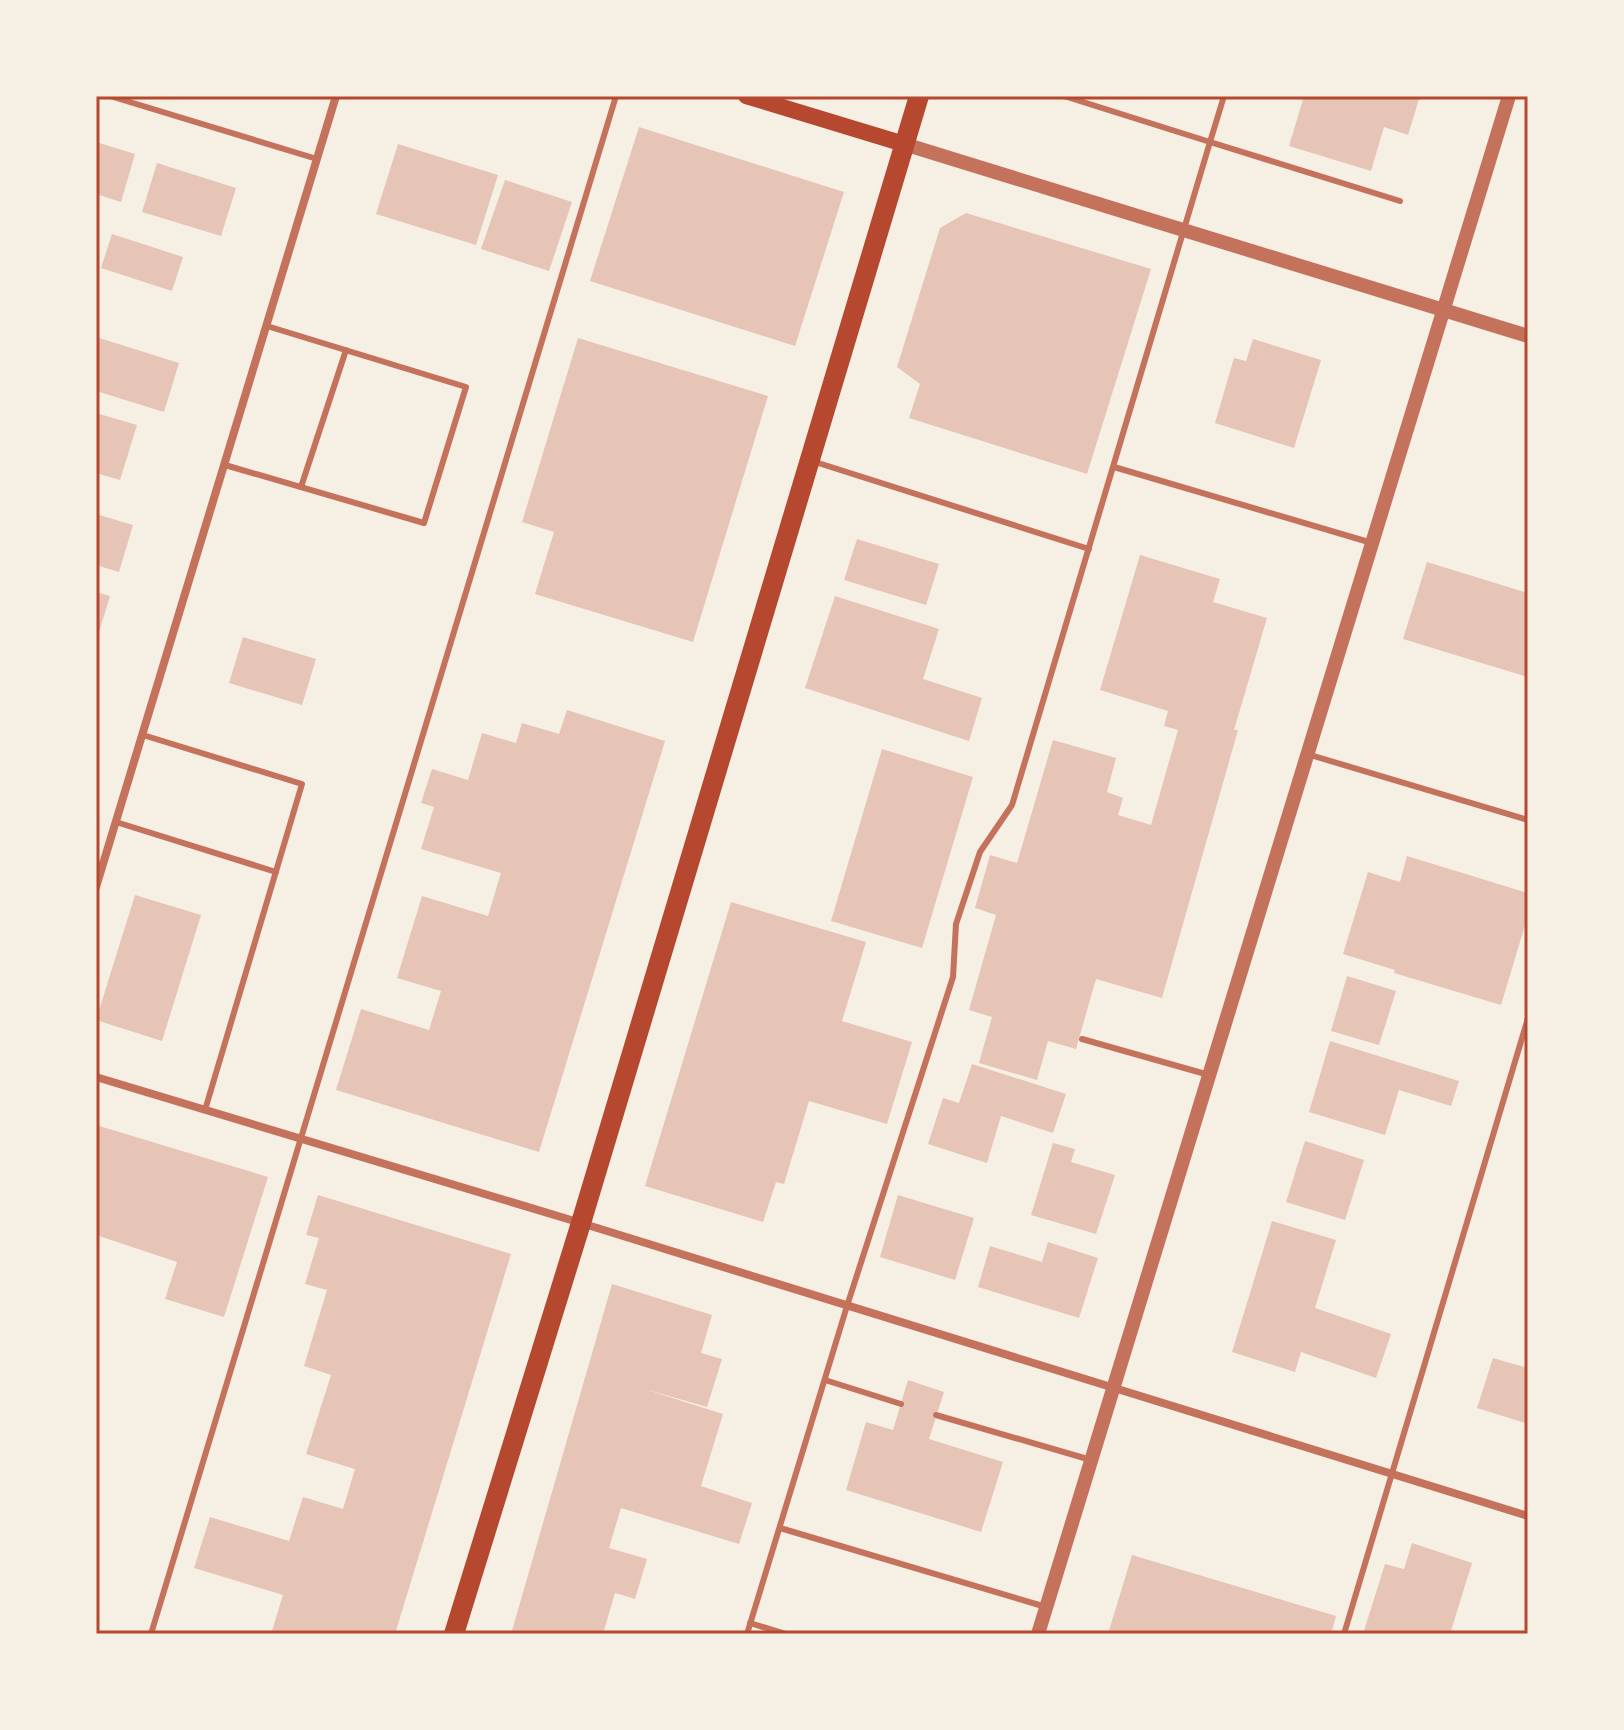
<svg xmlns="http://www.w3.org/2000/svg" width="1624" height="1730" font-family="'Space Grotesk',sans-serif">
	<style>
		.building { fill: #e6c5b7 }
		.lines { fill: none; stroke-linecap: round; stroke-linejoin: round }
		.service { stroke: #c5725c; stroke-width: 6 }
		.minor { stroke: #c5725c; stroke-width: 8 }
		.tertiary { stroke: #c5725c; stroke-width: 14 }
		.secondary { stroke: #b5482f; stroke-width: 16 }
		.primary { stroke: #b5482f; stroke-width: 20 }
		.neatline { fill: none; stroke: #b5482f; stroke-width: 3 }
	</style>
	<rect width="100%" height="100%" fill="#f6efe4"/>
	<g class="building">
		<polygon points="1304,96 1420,96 1408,135 1384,127 1371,171 1289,146"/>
		<polygon points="639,127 844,192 795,346 590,281"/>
		<polygon points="96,142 135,154 121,202 96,194"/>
		<polygon points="398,144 498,175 476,245 376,214"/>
		<polygon points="157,163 236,188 221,236 142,212"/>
		<polygon points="505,180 572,202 549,271 481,249"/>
		<polygon points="966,213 1151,269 1087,474 909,418 920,384 897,367 940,228"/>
		<polygon points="112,234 183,257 172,291 101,268"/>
		<polygon points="96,337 179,363 164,412 96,391"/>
		<polygon points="578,338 768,396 693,642 535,594 554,532 522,522"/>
		<polygon points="1253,339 1321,360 1294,448 1215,423 1234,358 1246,361"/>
		<polygon points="96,413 137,425 120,480 96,473"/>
		<polygon points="96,514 133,525 119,572 96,565"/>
		<polygon points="857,539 939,564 926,605 844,580"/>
		<polygon points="1140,555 1220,579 1213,602 1267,618 1234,730 1238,730 1162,998 1096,979 1076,1049 1048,1041 1037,1080 979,1063 992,1017 969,1010 996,915 975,908 990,855 1017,863 1053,740 1116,758 1107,792 1123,798 1118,815 1151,825 1178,730 1164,726 1168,711 1100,690"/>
		<polygon points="1427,562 1528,593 1528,677 1403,639"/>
		<polygon points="96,592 110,596 97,639 96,639"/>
		<polygon points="835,596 939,629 923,679 982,698 969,741 805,688"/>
		<polygon points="243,637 316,659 302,705 229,683"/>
		<polygon points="567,710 665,741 539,1152 336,1090 361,1009 429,1030 441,991 397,978 422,896 488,916 501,873 421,849 434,807 421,803 432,769 468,780 482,733 516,743 522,723 559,734"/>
		<polygon points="882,749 973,777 922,948 831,921"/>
		<polygon points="1407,856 1528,893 1528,915 1501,1005 1394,973 1395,970 1343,954 1368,872 1400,882"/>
		<polygon points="135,895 201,915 162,1041 96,1020"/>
		<polygon points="731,902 866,942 842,1021 912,1042 887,1124 809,1101 784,1184 776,1182 763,1222 645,1186"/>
		<polygon points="1347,976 1396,991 1379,1045 1331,1031"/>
		<polygon points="1330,1041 1459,1081 1451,1106 1399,1090 1385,1135 1309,1112"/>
		<polygon points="972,1064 1066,1094 1053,1133 1001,1116 987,1163 928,1144 943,1098 959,1103"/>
		<polygon points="96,1125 268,1177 224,1317 165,1299 177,1262 96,1235"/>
		<polygon points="1305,1141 1364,1160 1345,1220 1286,1202"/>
		<polygon points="1053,1143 1075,1149 1071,1162 1115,1175 1096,1234 1031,1215"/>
		<polygon points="318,1195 511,1254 395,1634 271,1634 283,1595 194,1568 210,1517 289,1541 303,1497 343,1509 355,1469 306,1454 331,1375 304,1366 327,1290 305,1284 319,1238 306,1235"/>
		<polygon points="898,1195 974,1218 955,1280 880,1257"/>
		<polygon points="1272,1221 1336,1240 1315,1308 1391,1334 1376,1378 1301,1352 1295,1372 1232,1352"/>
		<polygon points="1048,1242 1098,1258 1079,1318 978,1287 990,1246 1042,1262"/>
		<polygon points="612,1284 712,1315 701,1353 722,1359 707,1407 641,1388 723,1414 701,1486 752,1503 739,1544 621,1508 609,1548 647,1559 635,1599 615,1593 603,1634 511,1634"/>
		<polygon points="1493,1358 1528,1368 1528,1424 1477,1408"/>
		<polygon points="908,1380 944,1392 929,1439 1003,1462 981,1532 846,1490 866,1422 893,1430"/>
		<polygon points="1412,1543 1472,1563 1450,1634 1363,1634 1385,1564 1404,1569"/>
		<polygon points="1132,1555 1336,1616 1331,1634 1108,1634"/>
	</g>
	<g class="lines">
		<g class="service">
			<polyline points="110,96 317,159"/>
			<polyline points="1064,96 1210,142 1224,96"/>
			<polyline points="812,461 1089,549"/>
			<polyline points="225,465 424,523 466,387 267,326"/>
			<polyline points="1114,467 1372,543"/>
			<polyline points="301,487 346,350"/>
			<polyline points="143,735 302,784 205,1110"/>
			<polyline points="1307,754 1528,820"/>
			<polyline points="116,822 276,872"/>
			<polyline points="1082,1039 1209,1075"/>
			<polyline points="825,1380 901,1404"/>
			<polyline points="936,1415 1091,1460"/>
			<polyline points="780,1528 1046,1607"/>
			<polyline points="750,1623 786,1634"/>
			<polyline points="151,1634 616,96"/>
			<polyline points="747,1634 847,1306 953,977 956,924 980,852 1012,805 1210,142 1400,201"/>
			<polyline points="1344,1634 1528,1018"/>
		</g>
		<g class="minor">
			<polyline points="96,887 336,96"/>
			<polyline points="96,1077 581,1223 1528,1516"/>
		</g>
		<g class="tertiary">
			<polyline points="904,144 1528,336"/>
			<polyline points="1038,1634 1509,96"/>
		</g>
		<polyline class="secondary" points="746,96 904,144"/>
		<polyline class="primary" points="454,1634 581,1223 919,96"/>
	</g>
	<rect width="1624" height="1730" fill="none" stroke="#f6efe4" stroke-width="196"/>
	<rect x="98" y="98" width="1428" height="1534" class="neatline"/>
</svg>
